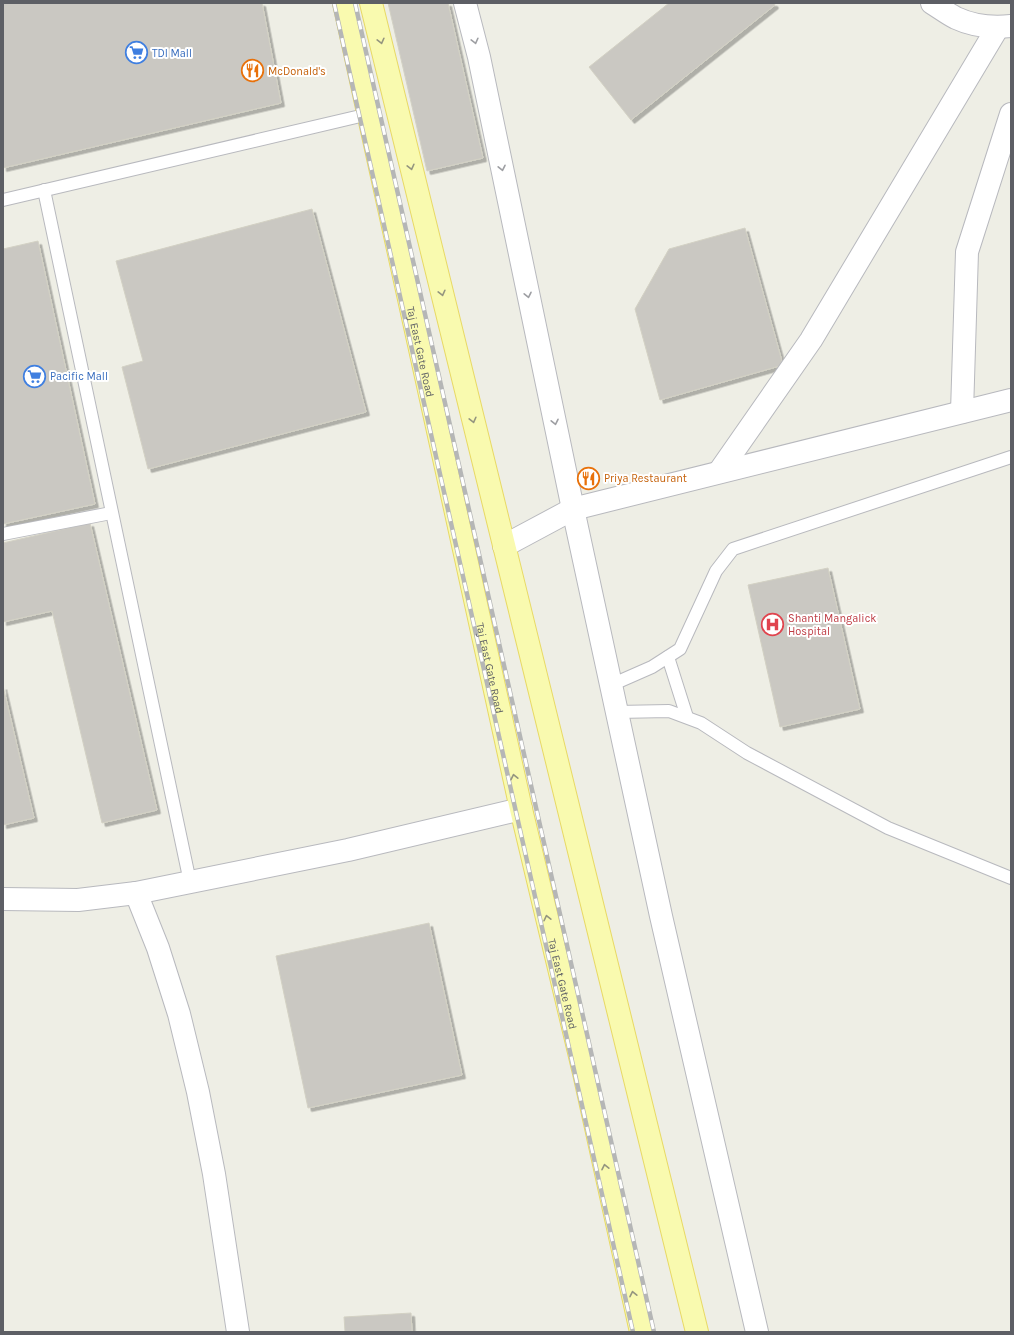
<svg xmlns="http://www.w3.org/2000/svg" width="1014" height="1335" font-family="Karla,sans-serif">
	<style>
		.building { fill: #cac8c2; stroke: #d3d1c4; filter: url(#shadow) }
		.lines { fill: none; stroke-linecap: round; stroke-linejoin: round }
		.lane-casing { stroke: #b8b9be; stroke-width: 14 }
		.street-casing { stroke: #b8b9be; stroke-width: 24 }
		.primary-casing { stroke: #e8d965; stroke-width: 24 }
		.lane { stroke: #fff; stroke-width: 12 }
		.street { stroke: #fff; stroke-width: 22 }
		.primary { stroke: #f9faaf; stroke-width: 22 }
		.rail-casing { stroke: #b5b6b6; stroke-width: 4.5 }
		.rail { stroke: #fff; stroke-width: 3; stroke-dasharray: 9; stroke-linecap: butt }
		.oneway { stroke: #94957f }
		.oneway2 { stroke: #9e9fa3 }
		.labels { text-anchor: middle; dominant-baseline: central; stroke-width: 4; stroke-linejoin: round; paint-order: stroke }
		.shop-label { font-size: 11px; fill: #366cbe; stroke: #fff; text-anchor: start }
		.food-label { font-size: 11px; fill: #c56008; stroke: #fff; text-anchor: start }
		.street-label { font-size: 11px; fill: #5d5f65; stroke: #fff }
		.health-label { font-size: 11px; fill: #be3a42; stroke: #fff; text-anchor: start }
	</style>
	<defs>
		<filter id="shadow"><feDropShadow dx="3.5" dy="3.5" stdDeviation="0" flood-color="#0004"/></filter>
	</defs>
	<rect width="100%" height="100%" fill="#eeeee5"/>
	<g class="building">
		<polygon points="3,3 262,3 281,103 3,168"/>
		<polygon points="388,3 448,3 483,158 427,171"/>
		<polygon points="669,3 774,3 775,5 631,120 589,67"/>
		<polygon points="312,209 366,412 148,469 122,367 143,361 116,261"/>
		<polygon points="745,228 783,365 660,400 635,309 669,249"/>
		<polygon points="38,241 95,504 3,524 3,249"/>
		<polygon points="90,523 157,810 102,823 52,611 3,622 3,543"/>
		<polygon points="828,568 860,709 780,727 748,585"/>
		<polygon points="3,686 34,818 3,825"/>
		<polygon points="429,923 462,1075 308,1108 276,956"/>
		<polygon points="411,1313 412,1332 345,1332 344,1317"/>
	</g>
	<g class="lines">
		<defs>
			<g id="lane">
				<polyline points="44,190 190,882"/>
				<polyline points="3,200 369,114"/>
				<polyline points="3,534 111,513"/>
				<polyline points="668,657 687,717"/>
				<polyline points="611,685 652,667 680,649 716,571 733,549 1011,457"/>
				<polyline points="617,712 669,711 701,723 747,753 888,828 1011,878"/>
			</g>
			<g id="street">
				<polyline points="465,3 479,57 573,509 661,916 757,1332"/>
				<path d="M932,3C940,8 948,14 956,18C973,26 992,28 1011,26"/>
				<polyline points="962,412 967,252 1011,114"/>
				<polyline points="719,472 811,340 998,27"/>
				<polyline points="504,546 573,509 1011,400"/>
				<polyline points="136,893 158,948 179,1014 198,1092 214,1174 238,1332"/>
				<polyline points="3,899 78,900 136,893 348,850 521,809"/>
			</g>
			<g id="primary">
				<path id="s1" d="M344,3L521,809L584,1073L641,1332"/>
				<polyline points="371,3 697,1332"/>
			</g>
		</defs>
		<use href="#lane" class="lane-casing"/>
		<use href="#street" class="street-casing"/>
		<use href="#primary" class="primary-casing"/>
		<use href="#lane" class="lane"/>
		<use href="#street" class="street"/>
		<use href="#primary" class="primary"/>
		<defs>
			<g id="rail">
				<polyline points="334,3 633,1332"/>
				<polyline points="355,3 654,1332"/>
			</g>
		</defs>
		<use href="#rail" class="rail-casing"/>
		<use href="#rail" class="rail"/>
	</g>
	<defs><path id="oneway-chevron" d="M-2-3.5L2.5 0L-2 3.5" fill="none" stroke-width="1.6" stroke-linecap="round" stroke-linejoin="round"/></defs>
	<g class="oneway">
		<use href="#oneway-chevron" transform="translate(381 41) rotate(76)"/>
		<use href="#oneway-chevron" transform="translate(411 167) rotate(76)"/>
		<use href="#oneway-chevron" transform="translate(442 293) rotate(76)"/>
		<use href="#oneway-chevron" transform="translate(473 420) rotate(76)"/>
		<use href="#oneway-chevron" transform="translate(514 777) rotate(-102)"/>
		<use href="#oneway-chevron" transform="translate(547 918) rotate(-103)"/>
		<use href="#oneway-chevron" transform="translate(605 1167) rotate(-102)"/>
		<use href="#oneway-chevron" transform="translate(633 1294) rotate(-102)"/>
	</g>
	<g class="oneway2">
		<use href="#oneway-chevron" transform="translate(475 41) rotate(76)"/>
		<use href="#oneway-chevron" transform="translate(502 168) rotate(78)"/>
		<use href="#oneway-chevron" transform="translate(528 295) rotate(78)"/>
		<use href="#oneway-chevron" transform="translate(555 422) rotate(78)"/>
	</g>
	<defs>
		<symbol id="supermarket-ring" viewBox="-11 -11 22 22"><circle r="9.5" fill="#fff" stroke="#3f7fe0" stroke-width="1.5"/><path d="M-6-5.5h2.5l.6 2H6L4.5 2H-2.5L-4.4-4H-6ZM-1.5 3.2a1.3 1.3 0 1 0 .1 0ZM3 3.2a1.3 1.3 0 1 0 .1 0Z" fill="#3f7fe0"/></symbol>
		<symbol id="restaurant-ring" viewBox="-11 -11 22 22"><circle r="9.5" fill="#fff" stroke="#e8710a" stroke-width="1.5"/><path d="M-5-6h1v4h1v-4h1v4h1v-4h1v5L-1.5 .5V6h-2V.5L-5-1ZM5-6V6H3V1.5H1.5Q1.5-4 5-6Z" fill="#e8710a"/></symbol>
		<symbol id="hospital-ring" viewBox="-11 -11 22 22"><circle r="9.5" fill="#fff" stroke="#e0444e" stroke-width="1.5"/><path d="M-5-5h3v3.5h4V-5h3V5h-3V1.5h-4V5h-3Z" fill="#e0444e"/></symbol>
	</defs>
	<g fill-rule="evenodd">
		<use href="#supermarket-ring" x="124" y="40" width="25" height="25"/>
		<use href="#restaurant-ring" x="240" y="58" width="25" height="25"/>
		<use href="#supermarket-ring" x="22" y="364" width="25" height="25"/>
		<use href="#restaurant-ring" x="576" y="466" width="25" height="25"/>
		<use href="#hospital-ring" x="760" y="612" width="25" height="25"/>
	</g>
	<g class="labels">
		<g class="shop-label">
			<text x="152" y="53">TDI Mall</text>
			<text x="50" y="376">Pacific Mall</text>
		</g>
		<g class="food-label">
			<text x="268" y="71">McDonald's</text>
			<text x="604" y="478">Priya Restaurant</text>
		</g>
		<g class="street-label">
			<text stroke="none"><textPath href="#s1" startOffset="357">Taj East Gate Road</textPath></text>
			<text stroke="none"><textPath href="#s1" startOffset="681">Taj East Gate Road</textPath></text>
			<text stroke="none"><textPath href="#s1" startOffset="1005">Taj East Gate Road</textPath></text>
		</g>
		<g class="health-label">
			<text x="788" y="618">Shanti Mangalick<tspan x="788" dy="13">Hospital</tspan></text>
		</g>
	</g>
	<rect width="1014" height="1335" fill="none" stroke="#5d5f65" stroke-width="8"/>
</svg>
